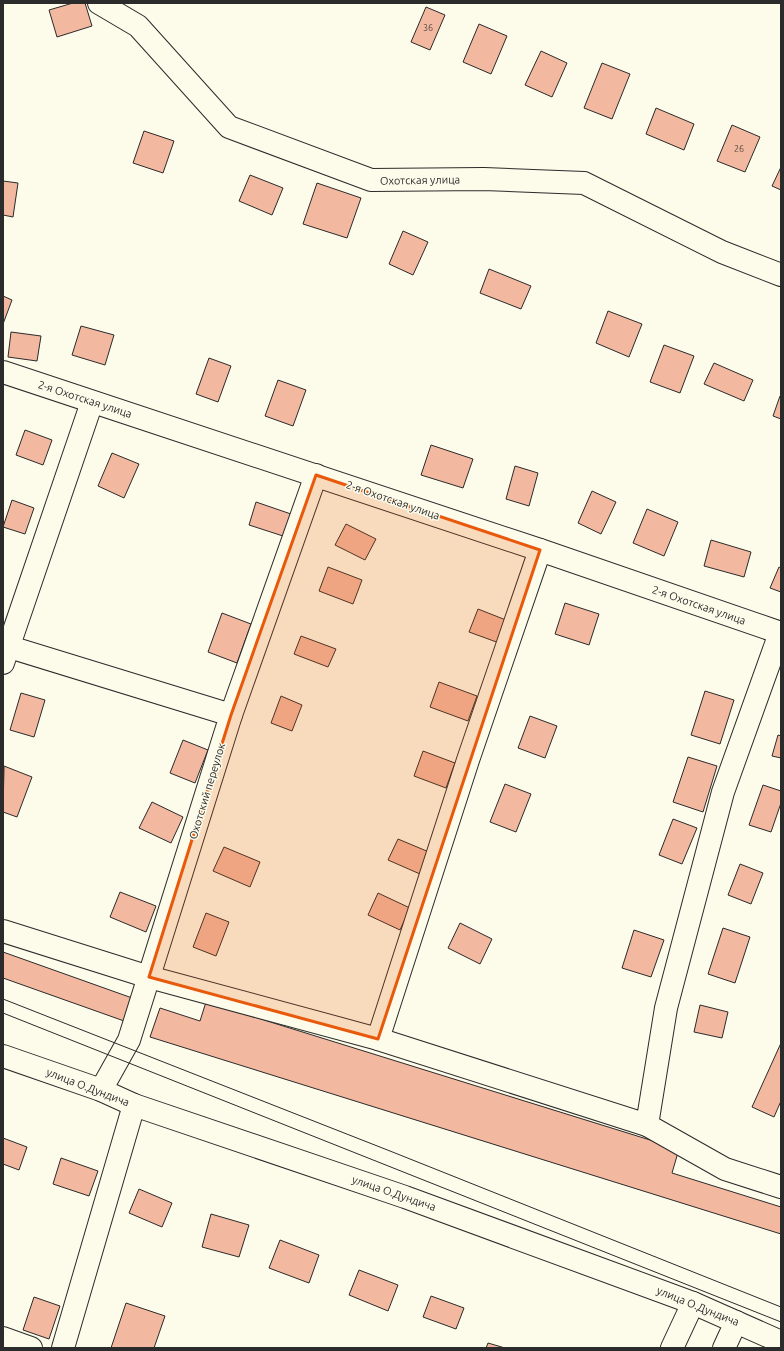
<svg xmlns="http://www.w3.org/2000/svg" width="784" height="1351" font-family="Ubuntu,sans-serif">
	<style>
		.building { fill: #f2b8a0; stroke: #2b2b2b }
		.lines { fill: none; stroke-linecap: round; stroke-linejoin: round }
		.minor-casing { stroke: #2b2b2b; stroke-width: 24 }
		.major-casing { stroke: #2b2b2b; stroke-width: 24 }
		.minor { stroke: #fdfbea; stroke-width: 22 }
		.major { stroke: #fdfbea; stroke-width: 22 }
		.tram { stroke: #2b2b2b; stroke-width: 1 }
		.marked { fill: #e8590c; fill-opacity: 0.2; stroke: #e8590c; stroke-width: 3; stroke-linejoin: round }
		.labels { text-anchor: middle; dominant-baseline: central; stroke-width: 3; stroke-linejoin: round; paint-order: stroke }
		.number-label { font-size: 9px; fill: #5d4e48 }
		.street-label { font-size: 11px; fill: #2b2b2b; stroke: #fdfbea }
	</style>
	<rect width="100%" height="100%" fill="#fdfbea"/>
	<g class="building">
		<polygon points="73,3 85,3 92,26 57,37 49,10"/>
		<polygon points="426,7 445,15 430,50 411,42"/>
		<polygon points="479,24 507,36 491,74 463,62"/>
		<polygon points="541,51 567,63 552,97 525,85"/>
		<polygon points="602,63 630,74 612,119 584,108"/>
		<polygon points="656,108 694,124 684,150 646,134"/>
		<polygon points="732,125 760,137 745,172 717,161"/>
		<polygon points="144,131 174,141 163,173 133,163"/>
		<polygon points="781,167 781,190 772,186"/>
		<polygon points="250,175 283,188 272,215 239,201"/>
		<polygon points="3,181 18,183 13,217 3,215"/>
		<polygon points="317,183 361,198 347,238 303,224"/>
		<polygon points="403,231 428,242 413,275 389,264"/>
		<polygon points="489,269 531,286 521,309 480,293"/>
		<polygon points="3,296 12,300 3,324"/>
		<polygon points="608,311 642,324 629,357 596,343"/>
		<polygon points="81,326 114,335 105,365 72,355"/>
		<polygon points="11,332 41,336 37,361 8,357"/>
		<polygon points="664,345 694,356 680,393 650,382"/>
		<polygon points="209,358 231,366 218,402 196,394"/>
		<polygon points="714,363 753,380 744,401 704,384"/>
		<polygon points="278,380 306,390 293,426 265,416"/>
		<polygon points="780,396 781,397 781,419 773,416"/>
		<polygon points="25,430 52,440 43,465 16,455"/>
		<polygon points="431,445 473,459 463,488 421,475"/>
		<polygon points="112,453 139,464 124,498 98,486"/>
		<polygon points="515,466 538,473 529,506 506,499"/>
		<polygon points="592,491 616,502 601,534 578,523"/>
		<polygon points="12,500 34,508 25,534 3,527"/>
		<polygon points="256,502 291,514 283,536 249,525"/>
		<polygon points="647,509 678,522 664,556 633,543"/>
		<polygon points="346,524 376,539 365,560 335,545"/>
		<polygon points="711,540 751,552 744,577 704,566"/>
		<polygon points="328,567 362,580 353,604 319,591"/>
		<polygon points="779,567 781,568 781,592 770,588"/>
		<polygon points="565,603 599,614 589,645 555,634"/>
		<polygon points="478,609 511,622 502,644 469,632"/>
		<polygon points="222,613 251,624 237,663 208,652"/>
		<polygon points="301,636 336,649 328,667 294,654"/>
		<polygon points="439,682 477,696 468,721 430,707"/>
		<polygon points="705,691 734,700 720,744 691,735"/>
		<polygon points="21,693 45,700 34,737 10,730"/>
		<polygon points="281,696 302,705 292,731 271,723"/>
		<polygon points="530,716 557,726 545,758 518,748"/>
		<polygon points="778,735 781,736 781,758 772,756"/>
		<polygon points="183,740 208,750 195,783 170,773"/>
		<polygon points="423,751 455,763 446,788 414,776"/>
		<polygon points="688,757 717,766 703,812 673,802"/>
		<polygon points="4,766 32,777 17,817 3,812"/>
		<polygon points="505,784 531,794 516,832 490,822"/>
		<polygon points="763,785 781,791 781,803 771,832 749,825"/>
		<polygon points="152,802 183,817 171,843 139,828"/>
		<polygon points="673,819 697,828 682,864 659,855"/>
		<polygon points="398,839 429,852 420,874 388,860"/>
		<polygon points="224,847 260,862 250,887 213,871"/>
		<polygon points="740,864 763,873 751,904 728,895"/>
		<polygon points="120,892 156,906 146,932 110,917"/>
		<polygon points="378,893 410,908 400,930 368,915"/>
		<polygon points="206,913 229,922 216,956 193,947"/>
		<polygon points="460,923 492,939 480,964 448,948"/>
		<polygon points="723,928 750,937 735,983 708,974"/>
		<polygon points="634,930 664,940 651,977 622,968"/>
		<polygon points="3,952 135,999 127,1022 3,978"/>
		<polygon points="206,1002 679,1149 672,1173 781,1207 781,1234 150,1037 160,1008 200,1021"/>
		<polygon points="700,1005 728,1012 722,1038 694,1032"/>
		<polygon points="781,1043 781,1101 774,1117 752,1107"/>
		<polygon points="3,1138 27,1147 19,1170 3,1164"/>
		<polygon points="61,1158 98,1171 89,1196 53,1184"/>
		<polygon points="139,1189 172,1203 162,1227 129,1213"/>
		<polygon points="211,1214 249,1225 239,1257 202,1247"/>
		<polygon points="280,1240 319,1255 309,1283 269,1268"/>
		<polygon points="359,1270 398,1285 388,1311 349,1295"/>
		<polygon points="431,1296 464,1308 456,1329 423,1317"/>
		<polygon points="34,1297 60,1306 49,1339 23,1330"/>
		<polygon points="126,1303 165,1316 154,1348 111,1348"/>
		<polygon points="488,1343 505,1348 486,1348"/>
	</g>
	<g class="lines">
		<defs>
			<g id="minor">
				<polyline points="99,3 138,26 229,127 371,180 484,179 584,183 722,252 781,275"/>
				<polyline points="3,372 540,550 781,633"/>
				<polyline points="3,645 231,715 129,1040 101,1090"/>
				<polyline points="3,663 92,402"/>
				<polyline points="231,715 316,475"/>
				<polyline points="3,931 149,977 378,1039 468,760 540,550"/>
				<polyline points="378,1039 647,1125 666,1008 723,792 780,633"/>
				<polyline points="647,1125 725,1169 781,1187"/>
				<polyline points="3,1338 31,1348"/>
				<polyline points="63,1348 134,1105"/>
				<polyline points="672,1348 693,1303"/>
				<polyline points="724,1348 736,1322"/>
			</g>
			<polyline id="major" points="3,1056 101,1090 134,1105 405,1197 693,1303 781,1342"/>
		</defs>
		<use href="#minor" class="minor-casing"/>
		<use href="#major" class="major-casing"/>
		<use href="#minor" class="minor"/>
		<use href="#major" class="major"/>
		<g class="tram">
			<polyline points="3,999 390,1151 781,1307"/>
			<polyline points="3,1013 781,1322"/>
		</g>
	</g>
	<path class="marked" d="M316,475L540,550L378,1039L149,977L231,715Z"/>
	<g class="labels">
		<g class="number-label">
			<text x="428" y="28">36</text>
			<text x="739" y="149">26</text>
		</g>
		<g class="street-label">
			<text transform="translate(420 180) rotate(-1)">Охотская улица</text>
			<text transform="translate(85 399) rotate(18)">2-я Охотская улица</text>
			<text transform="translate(393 500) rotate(19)">2-я Охотская улица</text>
			<text transform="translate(699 605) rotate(19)">2-я Охотская улица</text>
			<text transform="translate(207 791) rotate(-73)">Охотский переулок</text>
			<text transform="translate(88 1087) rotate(21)">улица О.Дундича</text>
			<text transform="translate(394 1193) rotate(19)">улица О.Дундича</text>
			<text transform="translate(698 1306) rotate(22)">улица О.Дундича</text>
		</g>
	</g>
	<rect width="784" height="1351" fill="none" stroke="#2b2b2b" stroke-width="8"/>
</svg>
